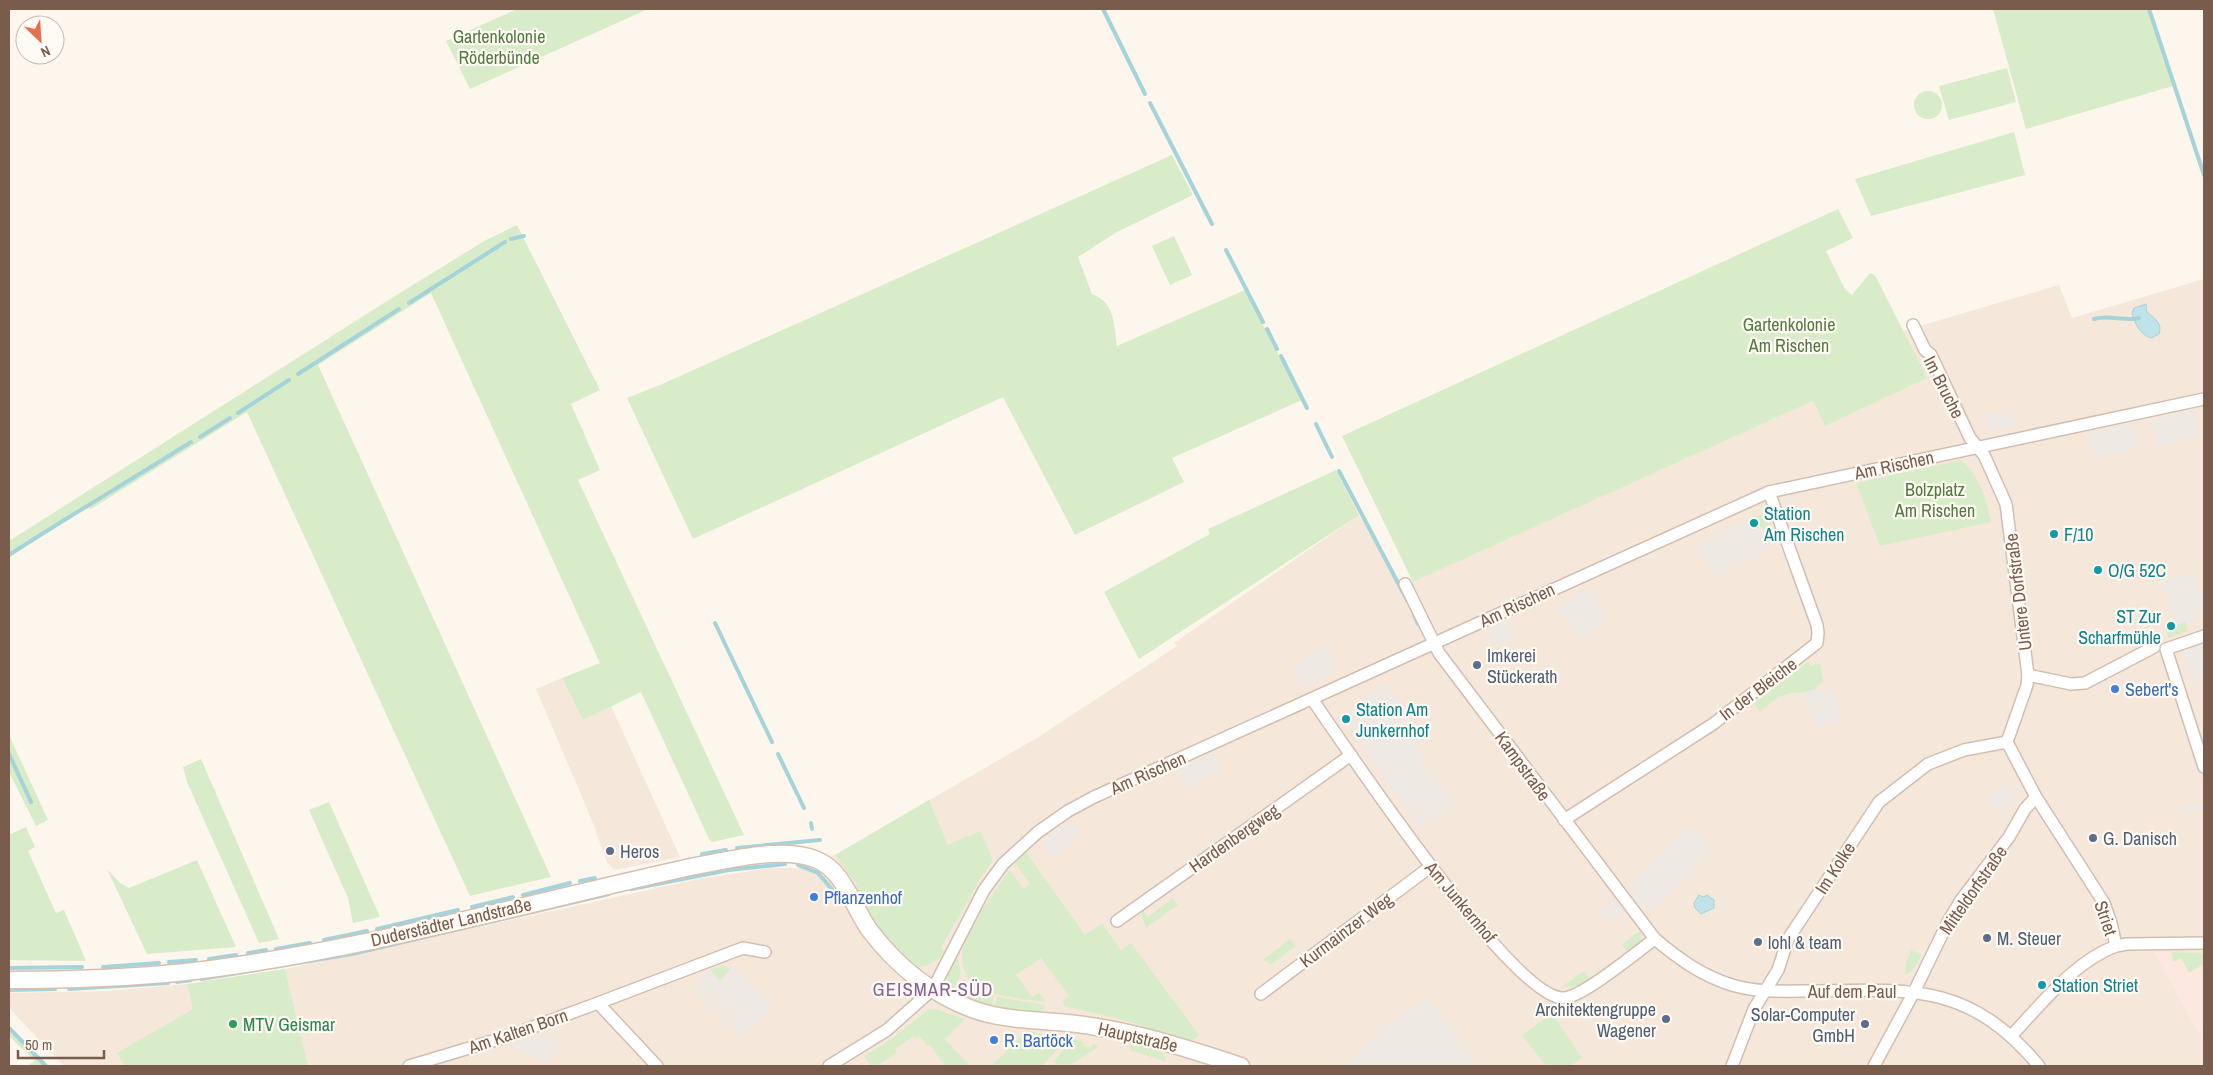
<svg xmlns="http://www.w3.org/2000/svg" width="2213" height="1075" font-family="'Archivo Narrow',sans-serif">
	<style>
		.residential { fill: #f5e8da }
		.commercial { fill: #fde8e0 }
		.industrial { fill: #efe9e4 }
		.green { fill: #d8ecc9 }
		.water { fill: #bfe3e8; stroke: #a5d3da }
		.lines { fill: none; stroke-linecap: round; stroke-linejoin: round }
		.stream { stroke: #a5d3da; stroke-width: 4 }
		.minor-casing { stroke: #d1beb0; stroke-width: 14 }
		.secondary-casing { stroke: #d6c0b0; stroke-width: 19 }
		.minor { stroke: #fff; stroke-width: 11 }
		.secondary { stroke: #fff; stroke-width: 16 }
		.culture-dot { fill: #0f9aa8; stroke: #fffaf3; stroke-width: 2 }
		.service-dot { fill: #5c6f8a; stroke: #fffaf3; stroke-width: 2 }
		.shop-dot { fill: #3f7fe0; stroke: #fffaf3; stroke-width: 2 }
		.leisure-dot { fill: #2e9e5b; stroke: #fffaf3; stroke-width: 2 }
		.labels { text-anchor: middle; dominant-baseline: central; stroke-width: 4.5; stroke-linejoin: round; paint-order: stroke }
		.park-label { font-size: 18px; fill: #537a41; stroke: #fffaf3 }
		.street-label { font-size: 18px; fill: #7a5c4d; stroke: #fffaf3 }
		.culture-label { font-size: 18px; fill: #0d838f; stroke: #fffaf3; text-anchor: start }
		.service-label { font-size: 18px; fill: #4e5e75; stroke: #fffaf3; text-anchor: start }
		.shop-label { font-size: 18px; fill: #366cbe; stroke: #fffaf3; text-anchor: start }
		.leisure-label { font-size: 18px; fill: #27864d; stroke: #fffaf3; text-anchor: start }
		.neighbourhood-label { font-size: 19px; letter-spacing: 1px; fill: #846695; stroke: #fffaf3 }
	</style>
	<rect width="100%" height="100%" fill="#fdf6ec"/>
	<g class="residential">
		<polygon points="2204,279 2204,1066 64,1066 9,1008 9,993 106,991 187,984 285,969 698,879 771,868 797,868 835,855 1040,736 1177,646 1174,643 1359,515 1403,586 1813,401 1825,426 1926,378 1903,331 2059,285 2072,318"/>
		<polygon points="562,678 583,720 611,706 680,857 614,870 607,862 591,818 536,689"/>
	</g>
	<polygon class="commercial" points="2154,952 2204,953 2204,1043"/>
	<g class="industrial">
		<polygon points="2008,408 2015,427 1991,432 1984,413 1989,411 1990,415"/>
		<polygon points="2194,410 2201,433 2158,447 2149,419"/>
		<polygon points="2131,423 2139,446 2095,460 2086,433"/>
		<polygon points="1755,517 1769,550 1713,576 1698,543"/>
		<polygon points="2193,571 2204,603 2204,616 2176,625 2161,582"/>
		<polygon points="1587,589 1609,618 1581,640 1558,611"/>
		<polygon points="1508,620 1516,638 1496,647 1488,630"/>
		<polygon points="2204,644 2204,679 2194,682 2183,650"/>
		<polygon points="1327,647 1338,670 1302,687 1291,663"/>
		<polygon points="1386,684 1426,741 1415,749 1456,805 1422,829 1341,716"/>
		<polygon points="1815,689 1822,692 1833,689 1841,720 1818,727 1801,692"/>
		<polygon points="1213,753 1223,767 1189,791 1174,770"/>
		<polygon points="2005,780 2015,799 2003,814 1987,801"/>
		<polygon points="2201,800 2204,809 2183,816 2180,807"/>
		<polygon points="1071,819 1082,835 1053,856 1042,840"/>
		<polygon points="1691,825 1707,841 1705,844 1712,851 1651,913 1632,895 1638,889 1631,882"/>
		<polygon points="1614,899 1625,912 1608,923 1599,910"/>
		<polygon points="735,966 774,1006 741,1038 694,990 702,982 695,975 710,970 720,980"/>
		<polygon points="1428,995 1457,1033 1476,1066 1339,1066"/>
		<polygon points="546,1033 557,1042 548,1063 515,1048 514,1044"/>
	</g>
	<g class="green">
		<polygon points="517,9 648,9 470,89 446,41"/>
		<polygon points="1993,9 2148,9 2173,86 2026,129"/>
		<polygon points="2007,68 2016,102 1949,120 1939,86"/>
		<circle cx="1928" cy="105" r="14"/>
		<polygon points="2014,132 2025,175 1871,216 1855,179"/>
		<path d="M1172,155L1193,195L1117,232L1078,257L1092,294C1115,302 1114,325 1117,346L1245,290L1302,400L1172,458L1184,482L1075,535L1003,397L693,539L627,398L660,385Z"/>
		<polygon points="1838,209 1853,238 1826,251 1845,289 1852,295 1870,273 1875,275 1927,378 1825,426 1813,401 1413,582 1342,436"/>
		<polygon points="517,225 600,390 571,404 600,470 578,480 744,835 712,842 709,839 641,692 583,720 562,678 600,663 431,293 318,365 551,877 470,896 247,412 91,509 86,508 9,557 9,541 395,296 486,240"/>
		<polygon points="1174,236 1192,275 1170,285 1152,246"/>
		<path d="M1961,460C1980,476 1986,499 1991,522L1880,546L1856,483Z"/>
		<polygon points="1336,470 1359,515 1139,659 1104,592 1210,534 1208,529"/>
		<polygon points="1765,513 1770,516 1772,524 1764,528 1759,526 1755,517"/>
		<polygon points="2185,622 2188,631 2169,638 2166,630"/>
		<path d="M1808,662L1811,666L1820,663L1823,680C1815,697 1793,689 1779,697C1773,701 1766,707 1760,712L1754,703Z"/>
		<polygon points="9,735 48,820 36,826 9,772"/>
		<polygon points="201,759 279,939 259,943 187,782 183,767"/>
		<path d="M929,800L948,845L980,831L993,860L981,877L941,948L946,951L945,954C933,963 924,972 908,963L875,927L853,888L857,885L835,855Z"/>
		<polygon points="329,802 380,917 353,923 348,898 309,810"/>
		<polygon points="26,827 35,847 28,851 56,913 64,910 86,961 9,960 9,835"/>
		<path d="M1026,852L1085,935L1102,923L1121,950L1131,943L1199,1035L1191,1042L1127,1021L1064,1006L1063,1000L1069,996L1041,958L1016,975L1032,997L1039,992L1046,1002C1027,999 995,997 978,987C967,981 961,967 962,954C964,937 998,883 1010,870L1023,889L1030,884L1015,863Z"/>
		<polygon points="197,860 236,947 147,954 107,869 120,883 129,888"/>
		<polygon points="1173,898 1178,905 1146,928 1140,911 1142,909 1148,917"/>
		<polygon points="1642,929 1641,942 1628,953 1622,944"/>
		<polygon points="1290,939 1295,946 1271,965 1263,960"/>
		<polygon points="1911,950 1922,955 1912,971 1905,975 1906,963"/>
		<polygon points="2172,952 2204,953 2204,964 2189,973 2181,958 2173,962"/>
		<path d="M953,956L958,960L961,973L954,990L951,991C944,979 949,968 953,956Z"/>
		<polygon points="725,965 730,970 720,981 710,970"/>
		<polygon points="285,969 308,1066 125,1066 117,1053 193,1009 187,984"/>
		<polygon points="1584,971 1591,980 1578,986 1560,988"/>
		<polygon points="967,982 981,993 994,996 991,1008 956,997 962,983"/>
		<polygon points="997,997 1045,1005 1044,1009 1036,1015 994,1008"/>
		<polygon points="929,1009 936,1009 965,1019 945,1039 970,1066 945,1066 930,1045 927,1046 920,1036 916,1038 914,1036 895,1049 897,1053 877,1066 871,1066 864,1056 887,1042"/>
		<polygon points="1552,1013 1582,1058 1570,1066 1546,1066 1522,1035"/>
		<polygon points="9,1025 48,1066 27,1066 35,1061 9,1036"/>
		<polygon points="1027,1030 1055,1038 1057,1042 1057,1050 1042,1066 992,1066"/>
		<polygon points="1068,1037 1083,1041 1084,1046 1091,1048 1093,1044 1097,1045 1097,1048 1069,1066 1059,1066 1054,1062 1063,1049 1064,1040"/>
		<path d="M1132,1039C1144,1042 1151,1048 1162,1052L1167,1062L1129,1050Z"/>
	</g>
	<g class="water">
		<path d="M2146,304L2147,312C2154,318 2163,323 2159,334L2151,338C2141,335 2134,323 2132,313L2134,308Z"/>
		<polygon points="1699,895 1703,897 1707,895 1714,900 1714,908 1701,914 1695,908 1694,903"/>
	</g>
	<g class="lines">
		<g class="stream">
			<polyline points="1103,9 1145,94"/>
			<polyline points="2149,9 2204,175"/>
			<polyline points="1150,103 1212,224"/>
			<polyline points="511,239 524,236"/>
			<polyline points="1226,250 1263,322"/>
			<polyline points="409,303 505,242"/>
			<path d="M2094,319C2109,314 2124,322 2139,318"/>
			<polyline points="1267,329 1277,349"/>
			<polyline points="1281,356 1307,408"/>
			<polyline points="298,374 399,309"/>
			<polyline points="238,413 289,380"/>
			<polyline points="1316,424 1332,457"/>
			<polyline points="200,437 230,418"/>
			<polyline points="1339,471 1407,600"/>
			<path d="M9,555C69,516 131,480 191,442"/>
			<polyline points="1414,615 1418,624"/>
			<polyline points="715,623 772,742"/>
			<polyline points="9,754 31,802"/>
			<polyline points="778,754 804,808"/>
			<polyline points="811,823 812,829"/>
			<polyline points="737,848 820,840"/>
			<polyline points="702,854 726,850"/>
			<polyline points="798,865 818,873 836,894"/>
			<polyline points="580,881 595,878"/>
			<polyline points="631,889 729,870 785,864"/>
			<polyline points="523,895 570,883"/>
			<polyline points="472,907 513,897"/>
			<polyline points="377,929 458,910"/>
			<polyline points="324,940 367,931"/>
			<polyline points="276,949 310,943"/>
			<polyline points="248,953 266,950"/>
			<polyline points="209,959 236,955"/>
			<polyline points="169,962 196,960"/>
			<polyline points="103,967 159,963"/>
			<polyline points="9,968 82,967"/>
			<polyline points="201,979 352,954 609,894"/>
			<polyline points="177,982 191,980"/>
			<polyline points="69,989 168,983"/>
			<polyline points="9,990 55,989"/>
			<polyline points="9,1028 46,1066"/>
		</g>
		<defs>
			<g id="minor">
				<polyline points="1913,325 1925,350 1931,355 1970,438 1984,455 2006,504 2028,675 2027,685 2007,742"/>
				<path d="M1405,584L1439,653L1655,939C1679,959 1702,976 1732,985C1758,993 1785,991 1812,991C1910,989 1970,983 2039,1066"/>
				<polyline points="2204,636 2166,649 2204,767"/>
				<polyline points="2028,675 2071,684 2085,683 2154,647"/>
				<path d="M1312,699C1346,748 1512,997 1563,998C1582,998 1636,952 1655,939"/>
				<path d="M2007,742L2036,797L2104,903L2111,923L2116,946C2073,962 2042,1004 2011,1036"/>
				<polyline points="1564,820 1713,724 1817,643 1818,633 1817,625 1769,492"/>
				<polyline points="1117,921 1351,755"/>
				<polyline points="2116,946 2127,944 2204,943"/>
				<polyline points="1261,994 1430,867"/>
				<polyline points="598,1003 743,948 765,952"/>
				<polyline points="409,1066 506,1037 598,1003 657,1066"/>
				<polyline points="829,1066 887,1030 933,989 984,890 1003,864 1038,832 1068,811 1094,797 1769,492 2204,399"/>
				<polyline points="1732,1066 1754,1009 1778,970 1788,939 1879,802 1928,764 1964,750 2007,742"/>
				<polyline points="1874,1066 1914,992 1949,920 1961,900 2009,837 2025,809 2036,797"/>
			</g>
			<path id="secondary" d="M9,980C68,980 127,978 186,972C358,952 526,903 695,866C730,860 781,846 815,859C845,870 853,909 871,932C897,966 932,994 972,1009C1010,1023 1052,1019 1091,1026C1143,1034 1192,1050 1241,1066"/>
		</defs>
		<use href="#minor" class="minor-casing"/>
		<use href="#secondary" class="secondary-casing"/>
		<use href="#minor" class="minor"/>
		<use href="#secondary" class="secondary"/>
	</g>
	<g class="culture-dot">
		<circle cx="1754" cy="523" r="5"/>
		<circle cx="2054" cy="534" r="5"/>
		<circle cx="2098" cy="570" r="5"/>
		<circle cx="2171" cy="626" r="5"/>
		<circle cx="1346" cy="719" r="5"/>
		<circle cx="2042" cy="985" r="5"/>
	</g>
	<g class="service-dot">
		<circle cx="1477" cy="665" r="5"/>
		<circle cx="2093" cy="838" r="5"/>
		<circle cx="610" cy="851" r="5"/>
		<circle cx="1987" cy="938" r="5"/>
		<circle cx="1758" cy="942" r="5"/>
		<circle cx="1666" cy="1019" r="5"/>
		<circle cx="1865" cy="1024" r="5"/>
	</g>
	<g class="shop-dot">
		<circle cx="2115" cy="689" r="5"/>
		<circle cx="814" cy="897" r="5"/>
		<circle cx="994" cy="1040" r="5"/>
	</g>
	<circle class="leisure-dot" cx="233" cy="1024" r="5"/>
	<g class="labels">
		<g class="park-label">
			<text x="499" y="36">Gartenkolonie<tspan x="499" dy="21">Röderbünde</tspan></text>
			<text x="1789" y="324">Gartenkolonie<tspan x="1789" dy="21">Am Rischen</tspan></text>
			<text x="1935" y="489">Bolzplatz<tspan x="1935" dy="21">Am Rischen</tspan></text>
		</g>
		<g class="street-label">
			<text transform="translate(1944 387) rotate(63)">Im Bruche</text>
			<text transform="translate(1894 465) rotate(-12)">Am Rischen</text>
			<text transform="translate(2018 592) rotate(-97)">Untere Dorfstraße</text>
			<text transform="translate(1517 605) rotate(-25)">Am Rischen</text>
			<text transform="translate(1758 689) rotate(-37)">In der Bleiche</text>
			<text transform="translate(1523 766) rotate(54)">Kampstraße</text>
			<text transform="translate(1148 773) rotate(-24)">Am Rischen</text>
			<text transform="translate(1234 838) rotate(-35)">Hardenbergweg</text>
			<text transform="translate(1835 868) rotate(-57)">Im Kolke</text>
			<text transform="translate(1973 890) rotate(-55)">Mitteldorfstraße</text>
			<text transform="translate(1461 902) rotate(50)">Am Junkernhof</text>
			<text transform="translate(2106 918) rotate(71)">Striet</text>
			<text transform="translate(451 922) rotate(-13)">Duderstädter Landstraße</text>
			<text transform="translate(1346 930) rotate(-37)">Kurmainzer Weg</text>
			<text x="1852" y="991">Auf dem Paul</text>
			<text transform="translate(518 1031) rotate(-19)">Am Kalten Born</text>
			<text transform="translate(1138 1037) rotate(13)">Hauptstraße</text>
		</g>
		<g class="culture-label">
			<text x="1764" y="513">Station<tspan x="1764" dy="21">Am Rischen</tspan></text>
			<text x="2064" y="534">F/10</text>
			<text x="2108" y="570">O/G 52C</text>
			<text x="2161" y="616" text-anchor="end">ST Zur<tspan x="2161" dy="21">Scharfmühle</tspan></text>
			<text x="1356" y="709">Station Am<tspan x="1356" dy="21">Junkernhof</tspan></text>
			<text x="2052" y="985">Station Striet</text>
		</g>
		<g class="service-label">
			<text x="1487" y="655">Imkerei<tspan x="1487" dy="21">Stückerath</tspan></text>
			<text x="2103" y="838">G. Danisch</text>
			<text x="620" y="851">Heros</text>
			<text x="1997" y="938">M. Steuer</text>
			<text x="1768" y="942">lohl &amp; team</text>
			<text x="1656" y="1009" text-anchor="end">Architektengruppe<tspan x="1656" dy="21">Wagener</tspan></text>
			<text x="1855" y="1014" text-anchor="end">Solar-Computer<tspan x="1855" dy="21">GmbH</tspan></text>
		</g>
		<g class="shop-label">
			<text x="2125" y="689">Sebert's</text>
			<text x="824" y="897">Pflanzenhof</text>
			<text x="1004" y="1040">R. Bartöck</text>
		</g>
		<g class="leisure-label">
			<text x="243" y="1024">MTV Geismar</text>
		</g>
		<g class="neighbourhood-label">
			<text x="933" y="989">GEISMAR-SÜD</text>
		</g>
	</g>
	<rect width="2213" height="1075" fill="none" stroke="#7a5c4d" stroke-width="20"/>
	<g transform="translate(40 40) rotate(155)"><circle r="24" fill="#fffaf3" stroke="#cabbb1"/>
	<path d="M0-4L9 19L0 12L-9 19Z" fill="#e76f51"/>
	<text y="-8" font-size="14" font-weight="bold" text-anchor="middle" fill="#7a5c4d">N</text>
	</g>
	<path d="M18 1050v8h86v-8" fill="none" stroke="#7a5c4d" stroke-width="2.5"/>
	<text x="25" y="1050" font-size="15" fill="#7a5c4d" stroke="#fffaf3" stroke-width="4" paint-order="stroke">50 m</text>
</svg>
